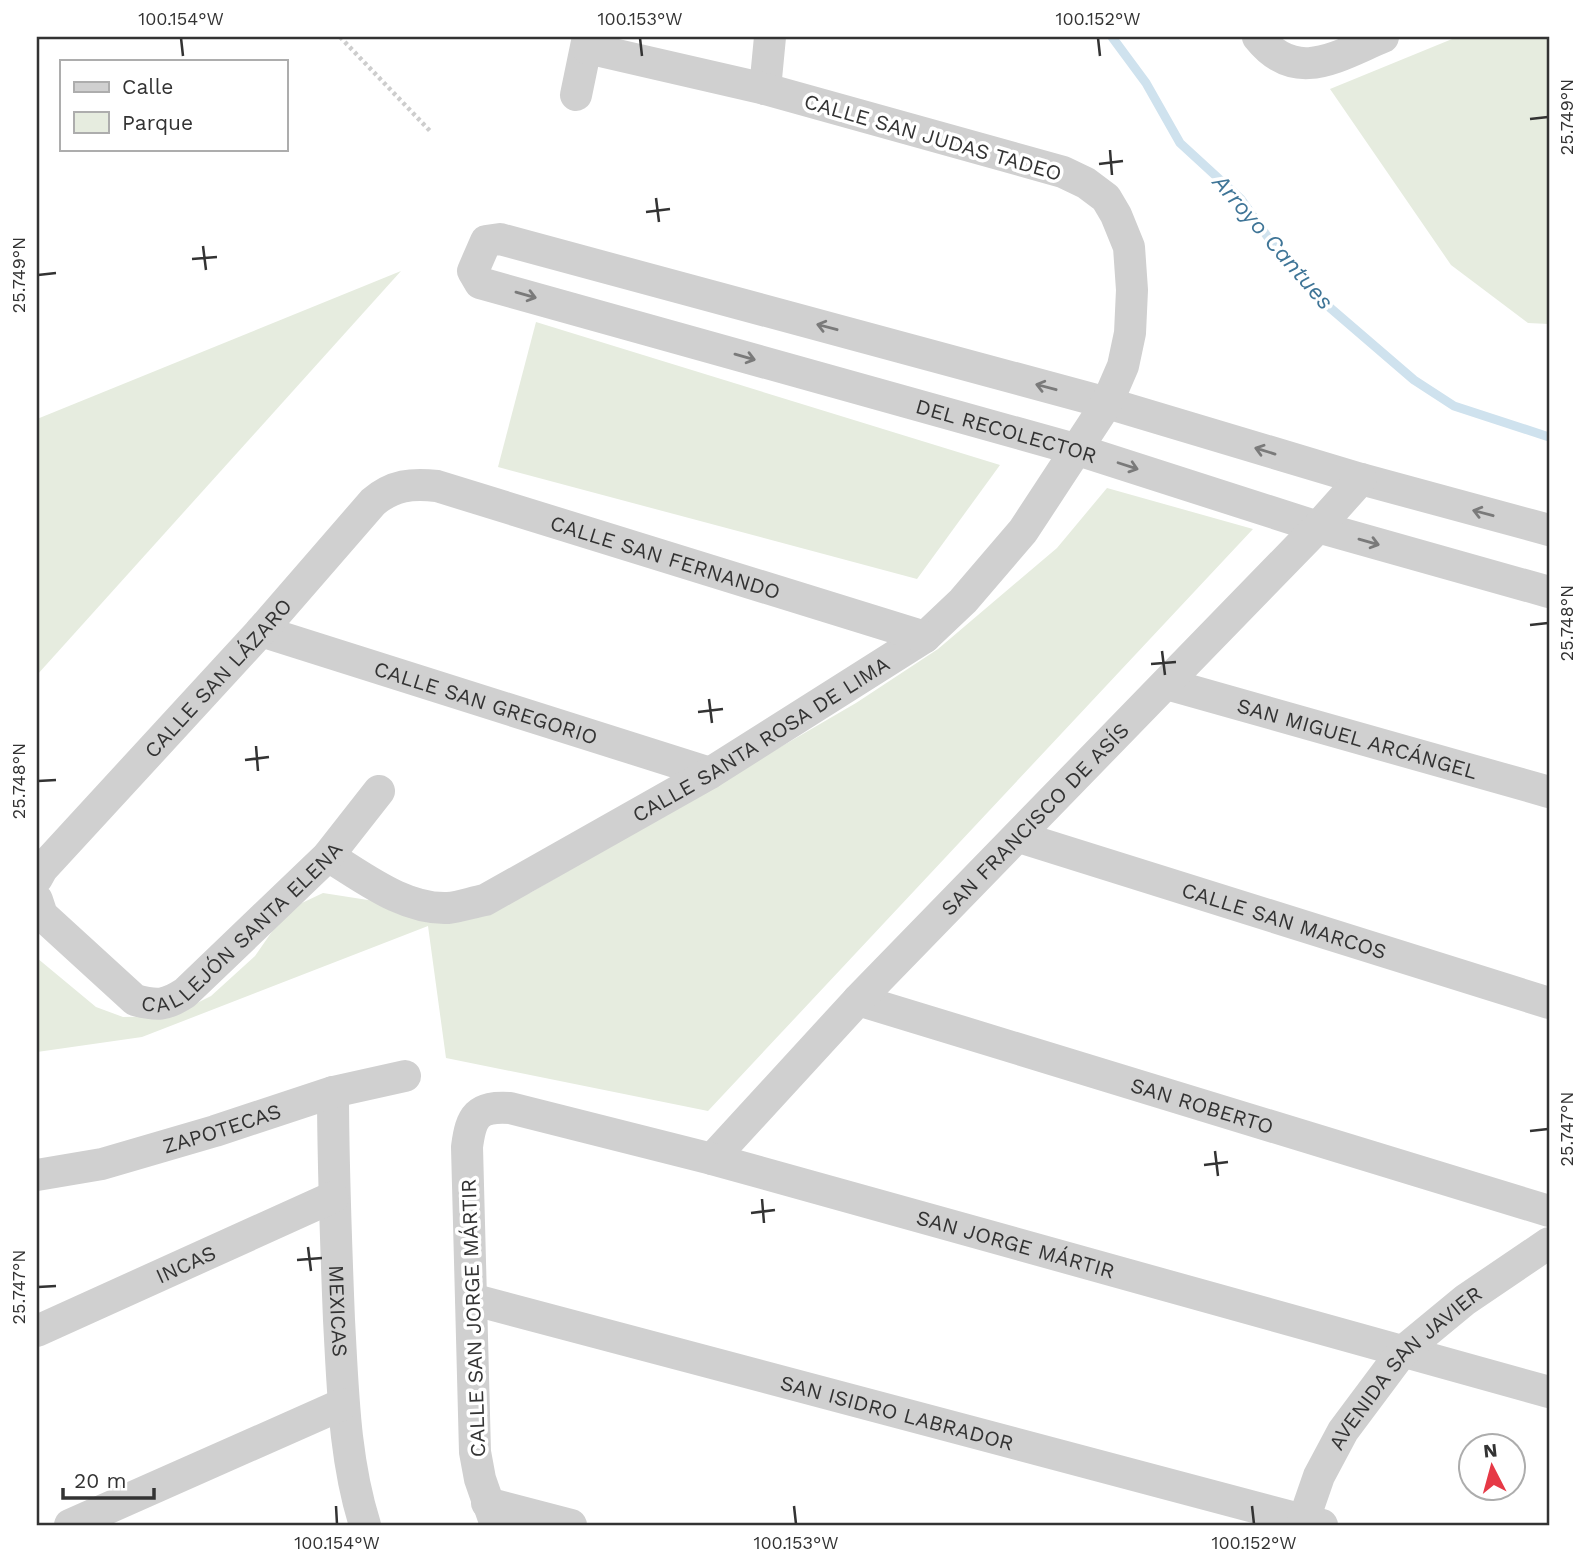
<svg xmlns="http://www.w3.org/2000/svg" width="1586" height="1562" font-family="'Work Sans',sans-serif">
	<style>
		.green { fill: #e6ecdf }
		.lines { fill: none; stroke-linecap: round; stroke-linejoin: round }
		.stream { stroke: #cfe2ee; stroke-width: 9 }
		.path { stroke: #cdcdcd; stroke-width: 4.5; stroke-dasharray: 3.5 3.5; stroke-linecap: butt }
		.minor { stroke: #d0d0d0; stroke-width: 32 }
		.oneway { stroke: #7a7a7a }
		.ticks { fill: none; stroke: #333; stroke-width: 2.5 }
		.labels { text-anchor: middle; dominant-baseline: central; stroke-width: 7; stroke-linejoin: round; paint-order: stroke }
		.street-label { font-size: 21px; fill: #333; stroke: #fff }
		.water-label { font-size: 23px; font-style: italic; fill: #3f7597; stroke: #fff }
		.neatline { fill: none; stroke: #333; stroke-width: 2.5 }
		.ticks-label { font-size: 18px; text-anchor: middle; fill: #333 }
	</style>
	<rect width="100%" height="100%" fill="#fff"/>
	<g class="green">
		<polygon points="1457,37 1549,37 1549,324 1528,323 1451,265 1330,89"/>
		<polygon points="401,271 37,675 37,419"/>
		<polygon points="536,322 1000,465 917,579 498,467"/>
		<polygon points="1107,488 1253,529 708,1111 446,1058 428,926 142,1037 37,1052 37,958 96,1007 123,1017 171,1016 211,996 255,956 287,910 323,893 368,900 432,904 530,893 856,703 938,649 1057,548"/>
	</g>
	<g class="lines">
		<polyline class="stream" points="1112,37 1146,83 1180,143 1241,199 1274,246 1321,300 1414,380 1454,406 1549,437"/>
		<polyline class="path" points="340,37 432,133"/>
		<g class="minor">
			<path d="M1258,37C1296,85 1337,56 1383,37"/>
			<polyline points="765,89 770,37"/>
			<polyline points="576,95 588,37"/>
			<path id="s1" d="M1549,530L1361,479L1107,403L500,239L486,241L473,271L480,283L1078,450L1318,527L1549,592"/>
			<path id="s2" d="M261,631L710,773"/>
			<path id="s3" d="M1167,684L1549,792"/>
			<path id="s4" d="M1019,837L1549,1003"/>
			<path id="s5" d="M328,856C363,877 404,910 448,908C460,907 473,902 485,900L710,773L925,637L963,601L1023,531L1107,403L1123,366L1130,333L1132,290L1129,247L1116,215L1106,198L1086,183L1063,172L765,89L587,48"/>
			<path id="s6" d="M37,878L42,869L261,631L373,502C393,485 412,483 437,486L925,637"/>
			<path id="s7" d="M37,900L42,915L135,1000C157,1006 165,1006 185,993L328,856L379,791"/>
			<path id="s8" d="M858,1000L1549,1211"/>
			<path id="s9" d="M333,1092C333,1168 336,1244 339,1320C343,1390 344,1458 365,1525"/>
			<path id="s10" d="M712,1159L858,1000L1318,527L1361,479"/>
			<path id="s11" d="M37,1175L102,1164L215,1131L333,1092L405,1076"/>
			<path id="s12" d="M471,1299L1322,1525"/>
			<path id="s13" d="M37,1331L333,1197"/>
			<polyline points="487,1503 571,1525"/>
			<polyline points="70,1525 343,1404"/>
			<path id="s14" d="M496,1525L480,1479L475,1452L467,1147C471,1116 477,1106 510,1108L712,1159L1549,1392"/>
			<path id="s15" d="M1302,1525L1319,1476L1343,1431L1402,1352L1465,1300L1549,1243"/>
		</g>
	</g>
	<defs><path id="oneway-shaft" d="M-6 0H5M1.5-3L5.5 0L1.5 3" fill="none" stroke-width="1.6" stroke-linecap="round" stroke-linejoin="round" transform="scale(1.75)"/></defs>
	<g class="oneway">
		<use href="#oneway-shaft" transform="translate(526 295) rotate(16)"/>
		<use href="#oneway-shaft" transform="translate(827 327) rotate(-165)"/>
		<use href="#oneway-shaft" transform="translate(745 357) rotate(16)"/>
		<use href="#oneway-shaft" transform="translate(1046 387) rotate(-165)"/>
		<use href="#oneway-shaft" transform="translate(1265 451) rotate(-163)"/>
		<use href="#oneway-shaft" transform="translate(1128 466) rotate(18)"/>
		<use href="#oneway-shaft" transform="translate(1483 513) rotate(-165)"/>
		<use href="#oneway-shaft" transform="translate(1369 542) rotate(16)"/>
	</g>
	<path class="ticks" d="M181,38L183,56M640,38L642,56M1098,38L1100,56M1530,119L1548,117M1110,150L1112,175M1099,164L1123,161M656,198L659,222M646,212L670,209M203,246L206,270M192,259L217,257M38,275L56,273M1530,625L1548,623M1162,651L1165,675M1151,664L1176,662M709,699L712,723M698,712L723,709M256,746L258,771M245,760L269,757M38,781L56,780M1530,1131L1548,1129M1215,1151L1218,1176M1204,1165L1228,1162M762,1199L764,1223M751,1213L775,1210M308,1247L311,1271M297,1260L322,1258M38,1287L56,1286M336,1506L337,1524M794,1506L796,1524M1252,1506L1254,1524"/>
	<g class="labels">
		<g class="street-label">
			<text transform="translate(933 137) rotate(16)">CALLE SAN JUDAS TADEO</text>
			<text stroke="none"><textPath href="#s1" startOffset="1696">DEL RECOLECTOR</textPath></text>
			<text stroke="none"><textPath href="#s6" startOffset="812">CALLE SAN FERNANDO</textPath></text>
			<text stroke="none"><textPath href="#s6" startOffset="270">CALLE SAN LÁZARO</textPath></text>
			<text stroke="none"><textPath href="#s2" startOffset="236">CALLE SAN GREGORIO</textPath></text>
			<text stroke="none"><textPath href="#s5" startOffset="490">CALLE SANTA ROSA DE LIMA</textPath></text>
			<text stroke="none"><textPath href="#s3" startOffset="198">SAN MIGUEL ARCÁNGEL</textPath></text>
			<text stroke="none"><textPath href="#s10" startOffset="469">SAN FRANCISCO DE ASÍS</textPath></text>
			<text stroke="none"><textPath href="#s7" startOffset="278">CALLEJÓN SANTA ELENA</textPath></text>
			<text stroke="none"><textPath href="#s4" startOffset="278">CALLE SAN MARCOS</textPath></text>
			<text stroke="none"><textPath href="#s8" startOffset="360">SAN ROBERTO</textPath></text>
			<text stroke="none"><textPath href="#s11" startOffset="191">ZAPOTECAS</textPath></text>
			<text stroke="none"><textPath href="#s14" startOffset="973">SAN JORGE MÁRTIR</textPath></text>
			<text stroke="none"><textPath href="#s13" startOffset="163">INCAS</textPath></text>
			<text stroke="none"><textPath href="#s9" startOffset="219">MEXICAS</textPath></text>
			<text transform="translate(473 1318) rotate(-92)">CALLE SAN JORGE MÁRTIR</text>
			<text stroke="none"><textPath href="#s15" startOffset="192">AVENIDA SAN JAVIER</textPath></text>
			<text stroke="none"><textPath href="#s12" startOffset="441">SAN ISIDRO LABRADOR</textPath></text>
		</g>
		<g class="water-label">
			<text transform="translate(1273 242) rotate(49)">Arroyo Cantues</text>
		</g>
	</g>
	<rect width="1586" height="1562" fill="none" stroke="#ffffff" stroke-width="77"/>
	<rect x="60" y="60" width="228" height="91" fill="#ffffff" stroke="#adadad" stroke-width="2"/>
	<rect x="74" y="82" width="35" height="10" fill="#d0d0d0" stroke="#adadad" stroke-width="2"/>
	<text x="122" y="94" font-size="21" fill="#333333">Calle</text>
	<rect x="74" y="112" width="35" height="21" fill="#e6ecdf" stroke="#adadad" stroke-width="2"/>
	<text x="122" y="130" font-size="21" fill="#333333">Parque</text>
	<g transform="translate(1492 1467) rotate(354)"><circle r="33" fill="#ffffff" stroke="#adadad" stroke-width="2"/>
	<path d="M0-5L12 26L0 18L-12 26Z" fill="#e63946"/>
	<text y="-10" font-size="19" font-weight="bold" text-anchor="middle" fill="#333333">N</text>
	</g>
	<path d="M63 1488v10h91v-10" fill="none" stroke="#333333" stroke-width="3.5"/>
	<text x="74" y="1488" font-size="21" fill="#333333" stroke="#ffffff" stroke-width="5" paint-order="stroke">20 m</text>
	<rect x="38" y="38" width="1510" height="1486" class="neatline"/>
	<g class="ticks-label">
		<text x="181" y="25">100.154°W</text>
		<text x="640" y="25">100.153°W</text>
		<text x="1098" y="25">100.152°W</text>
		<text transform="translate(1567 117) rotate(-90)" y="6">25.749°N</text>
		<text transform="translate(19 275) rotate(-90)" y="6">25.749°N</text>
		<text transform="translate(1567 623) rotate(-90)" y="6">25.748°N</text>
		<text transform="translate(19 781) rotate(-90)" y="6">25.748°N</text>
		<text transform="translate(1567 1129) rotate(-90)" y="6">25.747°N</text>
		<text transform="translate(19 1287) rotate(-90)" y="6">25.747°N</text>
		<text x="337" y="1549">100.154°W</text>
		<text x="796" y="1549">100.153°W</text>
		<text x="1254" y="1549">100.152°W</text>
	</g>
</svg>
